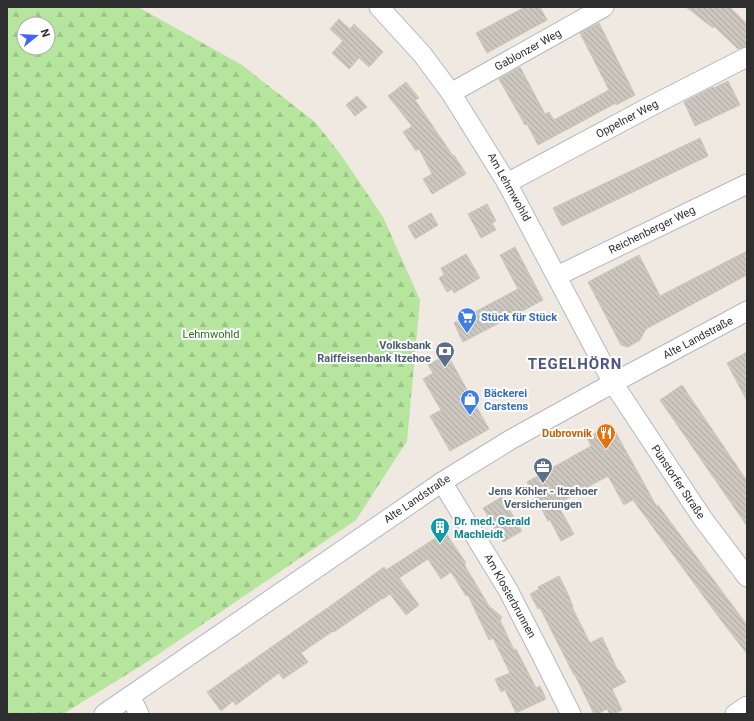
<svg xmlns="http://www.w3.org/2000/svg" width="754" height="721" font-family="Roboto,sans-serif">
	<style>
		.forest { fill: url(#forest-firs); fill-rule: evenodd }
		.building { fill: url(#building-back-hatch); stroke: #cbc5ba }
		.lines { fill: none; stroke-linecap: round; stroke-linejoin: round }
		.minor-casing { stroke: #b4b7c1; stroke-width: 21 }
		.minor { stroke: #fff; stroke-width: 19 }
		.labels { text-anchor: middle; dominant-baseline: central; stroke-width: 4; stroke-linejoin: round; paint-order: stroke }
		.street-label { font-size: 11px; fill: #2e2e2e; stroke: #fff }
		.shop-label { font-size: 11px; font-weight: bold; fill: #366cbe; stroke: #fff; text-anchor: start }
		.park-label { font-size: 11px; fill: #2c6e1b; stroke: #fff }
		.service-label { font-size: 11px; font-weight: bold; fill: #4e5e75; stroke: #fff; text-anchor: end }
		.food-label { font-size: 11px; font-weight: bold; fill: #c56008; stroke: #fff; text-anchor: end }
		.culture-label { font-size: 11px; font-weight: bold; fill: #0d838f; stroke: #fff; text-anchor: start }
		.district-label { font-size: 15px; font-weight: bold; letter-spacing: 1px; fill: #4d5680; stroke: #fff }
	</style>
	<defs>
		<pattern id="forest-firs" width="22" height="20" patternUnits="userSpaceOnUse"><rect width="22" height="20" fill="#b6e59e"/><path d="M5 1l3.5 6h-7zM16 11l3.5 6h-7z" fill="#9dc588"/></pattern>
		<pattern id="building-back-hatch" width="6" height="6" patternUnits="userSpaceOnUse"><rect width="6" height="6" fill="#cbc7bf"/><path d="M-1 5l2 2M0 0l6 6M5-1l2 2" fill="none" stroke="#afaba4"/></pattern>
	</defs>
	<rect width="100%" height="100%" fill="#efe9e1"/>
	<path class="forest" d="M7,7H138L242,65L316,123L341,155L383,217L420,300L407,441L356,520L147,662L63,714H7ZM24,24H48V48H24Z"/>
	<g class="building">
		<polygon points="525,7 540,7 547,20 487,53 476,33"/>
		<polygon points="686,7 730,7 747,24 747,46 738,49 714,26 713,28"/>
		<polygon points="339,19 350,29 354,24 383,52 369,67 359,58 349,69 332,53 343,41 330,29"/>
		<polygon points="599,23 635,95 616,105 616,103 538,145 527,124 525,125 499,79 520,67 545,114 549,112 554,120 609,90 580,33"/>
		<polygon points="728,81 740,105 695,126 684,102 713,87 714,88"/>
		<polygon points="406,82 419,98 415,100 453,156 454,155 466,174 432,194 423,179 432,174 419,149 416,151 403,132 412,126 388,96"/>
		<polygon points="357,96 367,107 355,116 346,105"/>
		<polygon points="700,138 708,156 562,226 553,208"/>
		<polygon points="487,204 496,221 492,223 496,230 481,238 468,214"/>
		<polygon points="431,213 438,225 415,239 408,226"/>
		<polygon points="515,247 543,300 463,342 454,323 518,289 500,255"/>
		<polygon points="747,251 747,275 646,329 640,340 628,347 621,345 588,282 639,255 660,296"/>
		<polygon points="466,254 480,278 454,293 452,289 447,292 439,278 444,275 441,268"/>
		<polygon points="747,352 747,401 727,363"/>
		<polygon points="447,354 489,429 450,451 430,416 441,410 423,379 433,373 428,365"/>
		<polygon points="682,385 747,481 747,526 660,400"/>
		<polygon points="611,424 657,507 658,505 747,625 747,654 718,616 633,500 624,505 608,476 557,504 574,534 561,541 550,520 548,521 527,482 591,446 587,438"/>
		<polygon points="502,497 522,531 503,542 483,508"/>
		<polygon points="445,532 466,563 464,564 489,606 502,617 500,620 514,650 516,649 536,688 540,686 546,699 516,713 505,690 501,692 495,679 510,673 493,638 489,640 468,595 466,596 451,572 441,579 428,559 399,578 419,605 406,615 390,594 383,599 383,598 334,632 333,631 301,653 308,662 283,679 279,673 236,705 233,701 221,711 207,692 336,602 384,567 386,570"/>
		<polygon points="559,576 568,594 573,607 572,607 590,643 602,637 618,671 619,670 626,682 612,689 622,710 614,714 610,714 607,709 597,714 594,714 575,675 574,675 540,608 538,609 530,594 539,589 538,587"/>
	</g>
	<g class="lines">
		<defs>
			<g id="minor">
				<polyline points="379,7 422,54 451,93 507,183 613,383 703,519 747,577"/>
				<polyline points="451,93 604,7"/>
				<polyline points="507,183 653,105 747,57"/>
				<polyline points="557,276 747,184"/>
				<polyline points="442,482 508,590 542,656 571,714"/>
				<polyline points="130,696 139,714"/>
				<polyline points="104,714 442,482 510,440 613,383 747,311"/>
				<polyline points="735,714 747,706"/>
			</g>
		</defs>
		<use href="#minor" class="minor-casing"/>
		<use href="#minor" class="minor"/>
	</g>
	<defs>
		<symbol id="supermarket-pin" viewBox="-11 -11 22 30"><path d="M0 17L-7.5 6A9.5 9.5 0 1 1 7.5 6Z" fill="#3f7fe0" stroke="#fff"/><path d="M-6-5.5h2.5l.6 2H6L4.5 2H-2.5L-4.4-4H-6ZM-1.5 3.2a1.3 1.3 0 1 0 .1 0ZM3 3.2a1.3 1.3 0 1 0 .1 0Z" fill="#fff"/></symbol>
		<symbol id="bank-pin" viewBox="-11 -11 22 30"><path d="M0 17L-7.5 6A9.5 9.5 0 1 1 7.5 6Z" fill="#5c6f8a" stroke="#fff"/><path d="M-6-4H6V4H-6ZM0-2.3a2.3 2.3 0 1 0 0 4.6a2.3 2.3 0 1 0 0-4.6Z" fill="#fff"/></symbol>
		<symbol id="shop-pin" viewBox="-11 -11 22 30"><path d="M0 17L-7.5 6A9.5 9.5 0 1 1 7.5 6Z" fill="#3f7fe0" stroke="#fff"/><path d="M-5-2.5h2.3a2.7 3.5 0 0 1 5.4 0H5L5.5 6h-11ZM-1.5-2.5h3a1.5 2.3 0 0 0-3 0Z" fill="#fff"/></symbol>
		<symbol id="restaurant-pin" viewBox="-11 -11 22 30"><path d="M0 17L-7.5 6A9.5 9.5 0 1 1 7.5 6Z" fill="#e8710a" stroke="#fff"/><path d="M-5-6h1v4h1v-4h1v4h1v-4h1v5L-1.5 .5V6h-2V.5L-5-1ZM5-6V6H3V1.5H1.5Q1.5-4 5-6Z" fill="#fff"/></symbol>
		<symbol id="office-pin" viewBox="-11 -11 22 30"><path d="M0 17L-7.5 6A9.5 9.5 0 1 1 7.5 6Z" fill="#5c6f8a" stroke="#fff"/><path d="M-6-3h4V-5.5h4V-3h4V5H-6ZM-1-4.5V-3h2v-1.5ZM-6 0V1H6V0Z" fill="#fff"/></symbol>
		<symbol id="building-pin" viewBox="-11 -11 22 30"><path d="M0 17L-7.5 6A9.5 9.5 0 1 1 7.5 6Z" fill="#0f9aa8" stroke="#fff"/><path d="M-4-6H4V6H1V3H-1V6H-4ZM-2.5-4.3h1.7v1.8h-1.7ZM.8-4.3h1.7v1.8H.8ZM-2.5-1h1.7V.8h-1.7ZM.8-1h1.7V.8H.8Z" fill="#fff"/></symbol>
	</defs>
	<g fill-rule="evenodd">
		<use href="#supermarket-pin" x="456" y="306" width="22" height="30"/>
		<use href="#bank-pin" x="434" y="340" width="22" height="30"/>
		<use href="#shop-pin" x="459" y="388" width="22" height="30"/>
		<use href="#restaurant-pin" x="595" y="422" width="22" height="30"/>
		<use href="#office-pin" x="532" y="456" width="22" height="30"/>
		<use href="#building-pin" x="429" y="516" width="22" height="30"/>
	</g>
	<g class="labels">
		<g class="street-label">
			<text transform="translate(528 50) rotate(-29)">Gablonzer Weg</text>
			<text transform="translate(627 119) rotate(-28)">Oppelner Weg</text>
			<text transform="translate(509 187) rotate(61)">Am Lehmwohld</text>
			<text transform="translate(652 230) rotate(-26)">Reichenberger Weg</text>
			<text transform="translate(698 338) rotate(-28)">Alte Landstraße</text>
			<text transform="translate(678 482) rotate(56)">Pünstorfer Straße</text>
			<text transform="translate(417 499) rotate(-34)">Alte Landstraße</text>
			<text transform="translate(510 596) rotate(61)">Am Klosterbrunnen</text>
		</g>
		<g class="shop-label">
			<text x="481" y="317">Stück für Stück</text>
			<text x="484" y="393">Bäckerei<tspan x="484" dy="13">Carstens</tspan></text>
		</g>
		<g class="park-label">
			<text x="211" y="334">Lehmwohld</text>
		</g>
		<g class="service-label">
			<text x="431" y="345">Volksbank<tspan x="431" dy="13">Raiffeisenbank Itzehoe</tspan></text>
			<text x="543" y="491" text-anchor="middle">Jens Köhler - Itzehoer<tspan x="543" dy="13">Versicherungen</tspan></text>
		</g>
		<g class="food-label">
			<text x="592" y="433">Dubrovnik</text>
		</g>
		<g class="culture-label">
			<text x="454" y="521">Dr. med. Gerald<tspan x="454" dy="13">Machleidt</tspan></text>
		</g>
		<g class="district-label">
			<text x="575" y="364">TEGELHÖRN</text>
		</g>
	</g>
	<rect width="754" height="721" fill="none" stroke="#2e2e2e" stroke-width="16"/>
	<g transform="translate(36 36) rotate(72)"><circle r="19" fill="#ffffff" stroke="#ababab"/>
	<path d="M0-3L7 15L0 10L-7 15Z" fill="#4264fb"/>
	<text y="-6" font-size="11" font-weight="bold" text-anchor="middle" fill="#2e2e2e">N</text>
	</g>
</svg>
